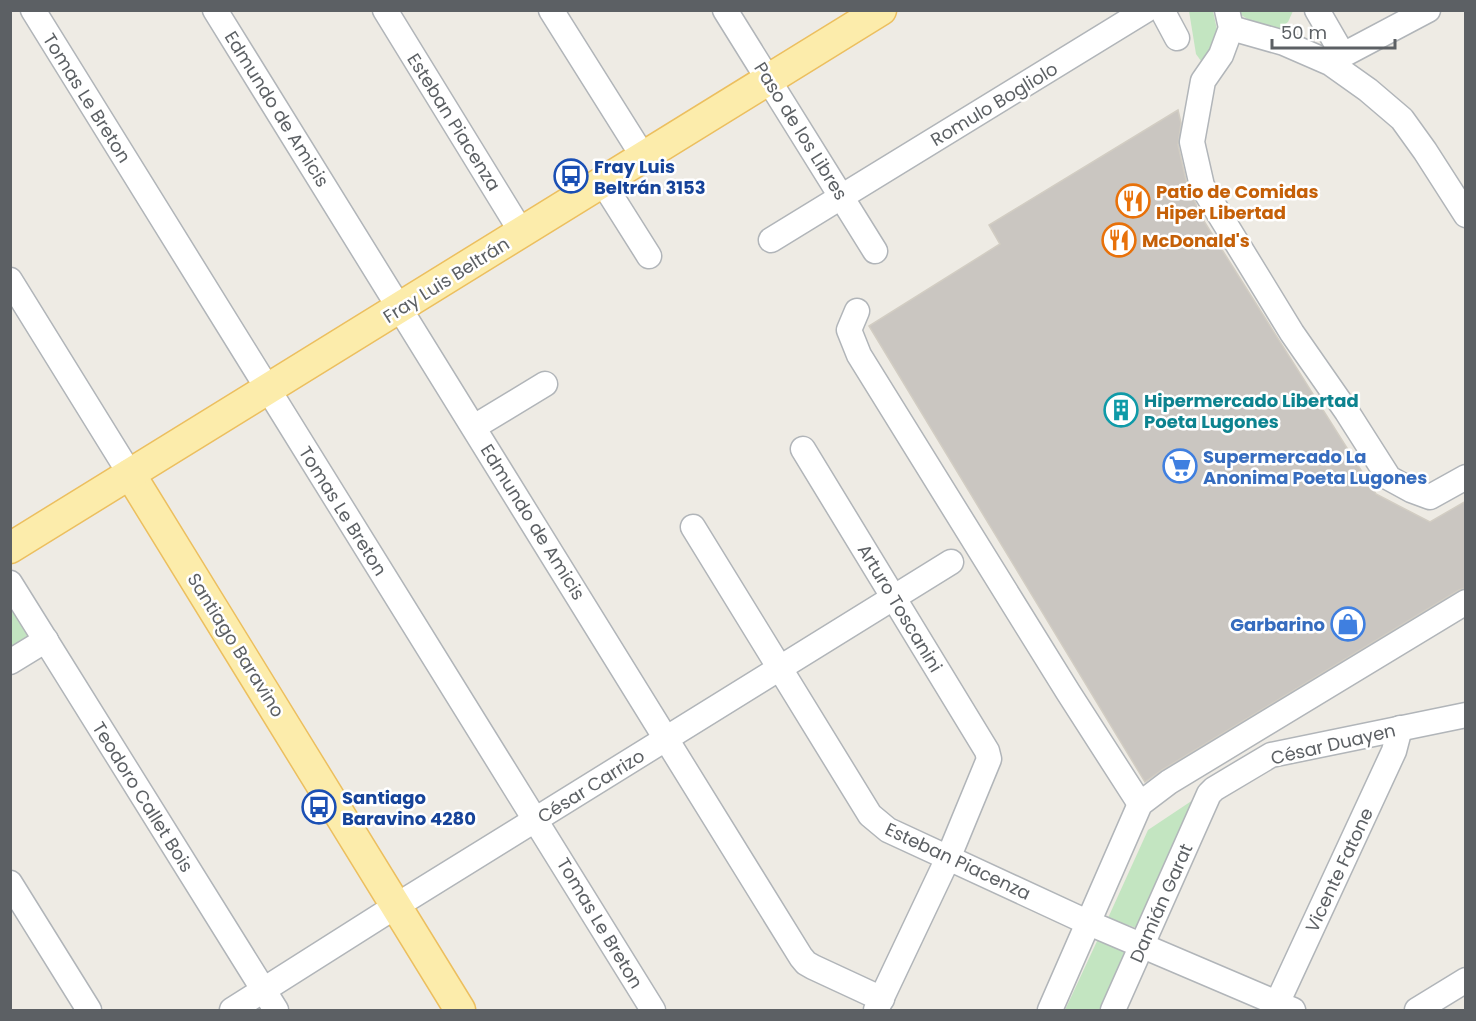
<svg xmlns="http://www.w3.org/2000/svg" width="1476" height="1021" font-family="Poppins,sans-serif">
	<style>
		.green { fill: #c3e5c1 }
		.building { fill: #cac6c1; stroke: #d2cdc3; stroke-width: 1.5 }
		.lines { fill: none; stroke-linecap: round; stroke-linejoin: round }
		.minor-casing { stroke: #b1b5b9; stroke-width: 27 }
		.major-casing { stroke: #ecbf5f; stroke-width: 33 }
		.minor { stroke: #fff; stroke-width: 24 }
		.major { stroke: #fcecab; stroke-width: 30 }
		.labels { text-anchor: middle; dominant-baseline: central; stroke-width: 5; stroke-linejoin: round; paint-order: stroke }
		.street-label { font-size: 18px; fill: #5c6064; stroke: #fff }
		.transit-label { font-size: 18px; font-weight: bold; fill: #164399; stroke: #fff; text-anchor: start }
		.food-label { font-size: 18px; font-weight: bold; fill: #c56008; stroke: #fff; text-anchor: start }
		.culture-label { font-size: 18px; font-weight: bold; fill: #0d838f; stroke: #fff; text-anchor: start }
		.shop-label { font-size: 18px; font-weight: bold; fill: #366cbe; stroke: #fff; text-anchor: start }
	</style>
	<rect width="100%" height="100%" fill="#eeebe4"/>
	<g class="green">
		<polygon points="1189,11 1213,11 1220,44 1213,52 1201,61 1196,54"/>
		<polygon points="1238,11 1293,11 1288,22 1276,31 1260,27 1238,13"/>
		<polygon points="10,597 36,636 10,652"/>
		<polygon points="1199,796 1142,930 1108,918 1148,830"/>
		<polygon points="1098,939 1129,953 1103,1010 1065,1010"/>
	</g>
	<polygon class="building" points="1178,110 1181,123 1178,145 1188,189 1196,204 1197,210 1376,494 1430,522 1466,501 1466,588 1459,590 1162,770 1145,782 869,326 1000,244 989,225"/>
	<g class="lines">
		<defs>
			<g id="minor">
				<path d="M33,10C239,344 449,676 653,1010"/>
				<polyline points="215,10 801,957 806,963 813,967 882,999"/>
				<polyline points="385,10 522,233"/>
				<polyline points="551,10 644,158"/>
				<polyline points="725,10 875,251"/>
				<polyline points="1162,10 1177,38"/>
				<polyline points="1227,10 1231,28 1221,55 1203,81 1192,142 1202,186 1292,333 1347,412 1389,478 1411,490 1430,497 1466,477"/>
				<polyline points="1317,10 1343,55 1428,10"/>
				<polyline points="1231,28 1284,43 1330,63 1368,90 1402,119 1425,151 1466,215"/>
				<polyline points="603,183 649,256"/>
				<polyline points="771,240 1146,10"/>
				<polyline points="10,280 130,474"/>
				<polyline points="857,311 849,330 859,355 1068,692 1140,804"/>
				<polyline points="474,427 545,384"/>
				<polyline points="803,449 987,751 989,759 949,856 876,1010"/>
				<polyline points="693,527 870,815 888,830 1089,923 1293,1010"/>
				<polyline points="10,583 276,1010"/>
				<polyline points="10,662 46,640"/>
				<polyline points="10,883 89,1010"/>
				<polyline points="232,1010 396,906 951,562"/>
				<polyline points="1050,1010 1140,804 1169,782 1466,602"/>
				<polyline points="1113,1010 1209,794 1214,789 1271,755 1466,715"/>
				<polyline points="1274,1010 1394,751 1400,728"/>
				<polyline points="1417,1010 1466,980"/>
			</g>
			<g id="major">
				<polyline points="130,474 460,1010"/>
				<polyline points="10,548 881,10"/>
			</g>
		</defs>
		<use href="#minor" class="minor-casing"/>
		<use href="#major" class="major-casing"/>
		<use href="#minor" class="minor"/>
		<use href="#major" class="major"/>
	</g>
	<defs>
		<symbol id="bus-ring" viewBox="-11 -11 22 22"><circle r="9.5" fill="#fff" stroke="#1a4fb4" stroke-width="1.5"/><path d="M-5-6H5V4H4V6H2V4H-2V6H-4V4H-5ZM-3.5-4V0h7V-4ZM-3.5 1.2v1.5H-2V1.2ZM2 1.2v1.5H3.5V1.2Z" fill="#1a4fb4"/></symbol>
		<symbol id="restaurant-ring" viewBox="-11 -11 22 22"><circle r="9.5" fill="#fff" stroke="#e8710a" stroke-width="1.5"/><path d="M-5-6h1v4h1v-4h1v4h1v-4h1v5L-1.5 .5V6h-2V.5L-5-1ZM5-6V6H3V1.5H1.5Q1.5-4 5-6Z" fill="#e8710a"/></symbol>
		<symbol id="building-ring" viewBox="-11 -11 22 22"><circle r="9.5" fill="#fff" stroke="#0f9aa8" stroke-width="1.5"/><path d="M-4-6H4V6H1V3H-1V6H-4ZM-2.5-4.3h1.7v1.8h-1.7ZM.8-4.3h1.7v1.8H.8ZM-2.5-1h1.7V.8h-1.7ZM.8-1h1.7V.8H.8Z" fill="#0f9aa8"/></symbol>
		<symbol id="supermarket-ring" viewBox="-11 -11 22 22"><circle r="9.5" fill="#fff" stroke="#3f7fe0" stroke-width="1.5"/><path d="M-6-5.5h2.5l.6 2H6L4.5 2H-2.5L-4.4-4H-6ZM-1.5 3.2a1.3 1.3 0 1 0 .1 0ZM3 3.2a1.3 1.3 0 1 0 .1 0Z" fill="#3f7fe0"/></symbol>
		<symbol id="shop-ring" viewBox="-11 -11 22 22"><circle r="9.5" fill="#fff" stroke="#3f7fe0" stroke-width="1.5"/><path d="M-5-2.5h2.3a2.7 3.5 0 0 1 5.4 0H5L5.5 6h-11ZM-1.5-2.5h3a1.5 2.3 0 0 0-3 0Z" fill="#3f7fe0"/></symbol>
	</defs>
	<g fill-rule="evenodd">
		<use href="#bus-ring" x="552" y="157" width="38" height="38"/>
		<use href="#restaurant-ring" x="1114" y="182" width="38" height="38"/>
		<use href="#restaurant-ring" x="1100" y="221" width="38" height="38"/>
		<use href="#building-ring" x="1102" y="391" width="38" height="38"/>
		<use href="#supermarket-ring" x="1161" y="447" width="38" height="38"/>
		<use href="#shop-ring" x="1329" y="605" width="38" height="38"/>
		<use href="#bus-ring" x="300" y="788" width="38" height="38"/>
	</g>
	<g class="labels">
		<g class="street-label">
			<text transform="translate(87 98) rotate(58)">Tomas Le Breton</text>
			<text transform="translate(994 104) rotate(-31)">Romulo Bogliolo</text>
			<text transform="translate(277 109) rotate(58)">Edmundo de Amicis</text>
			<text transform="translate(454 122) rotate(58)">Esteban Piacenza</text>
			<text transform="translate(801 131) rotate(58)">Paso de los Libres</text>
			<text transform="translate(446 280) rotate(-32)">Fray Luis Beltrán</text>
			<text transform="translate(343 511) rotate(58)">Tomas Le Breton</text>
			<text transform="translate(533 522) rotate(58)">Edmundo de Amicis</text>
			<text transform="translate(900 608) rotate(59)">Arturo Toscanini</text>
			<text transform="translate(236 645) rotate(58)">Santiago Baravino</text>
			<text transform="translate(1333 744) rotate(-13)">César Duayen</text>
			<text transform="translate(591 786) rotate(-32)">César Carrizo</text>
			<text transform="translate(143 797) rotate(58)">Teodoro Callet Bois</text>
			<text transform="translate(958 861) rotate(25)">Esteban Piacenza</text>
			<text transform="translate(1339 870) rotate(-65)">Vicente Fatone</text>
			<text transform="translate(1161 903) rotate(-66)">Damián Garat</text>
			<text transform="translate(600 923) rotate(59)">Tomas Le Breton</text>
		</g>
		<g class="transit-label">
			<text x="594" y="166">Fray Luis<tspan x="594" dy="21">Beltrán 3153</tspan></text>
			<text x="342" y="797">Santiago<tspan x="342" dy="21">Baravino 4280</tspan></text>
		</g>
		<g class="food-label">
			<text x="1156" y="191">Patio de Comidas<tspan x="1156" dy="21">Hiper Libertad</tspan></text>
			<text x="1142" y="240">McDonald's</text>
		</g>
		<g class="culture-label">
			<text x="1144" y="400">Hipermercado Libertad<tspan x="1144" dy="21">Poeta Lugones</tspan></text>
		</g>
		<g class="shop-label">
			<text x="1203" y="456">Supermercado La<tspan x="1203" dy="21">Anonima Poeta Lugones</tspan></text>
			<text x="1325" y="624" text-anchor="end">Garbarino</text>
		</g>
	</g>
	<rect width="1476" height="1021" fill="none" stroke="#5c6064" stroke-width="24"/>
	<path d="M1272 39v9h123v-9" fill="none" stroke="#5c6064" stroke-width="3"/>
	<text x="1281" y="39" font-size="18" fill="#5c6064" stroke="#ffffff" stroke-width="4.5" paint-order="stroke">50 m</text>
</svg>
